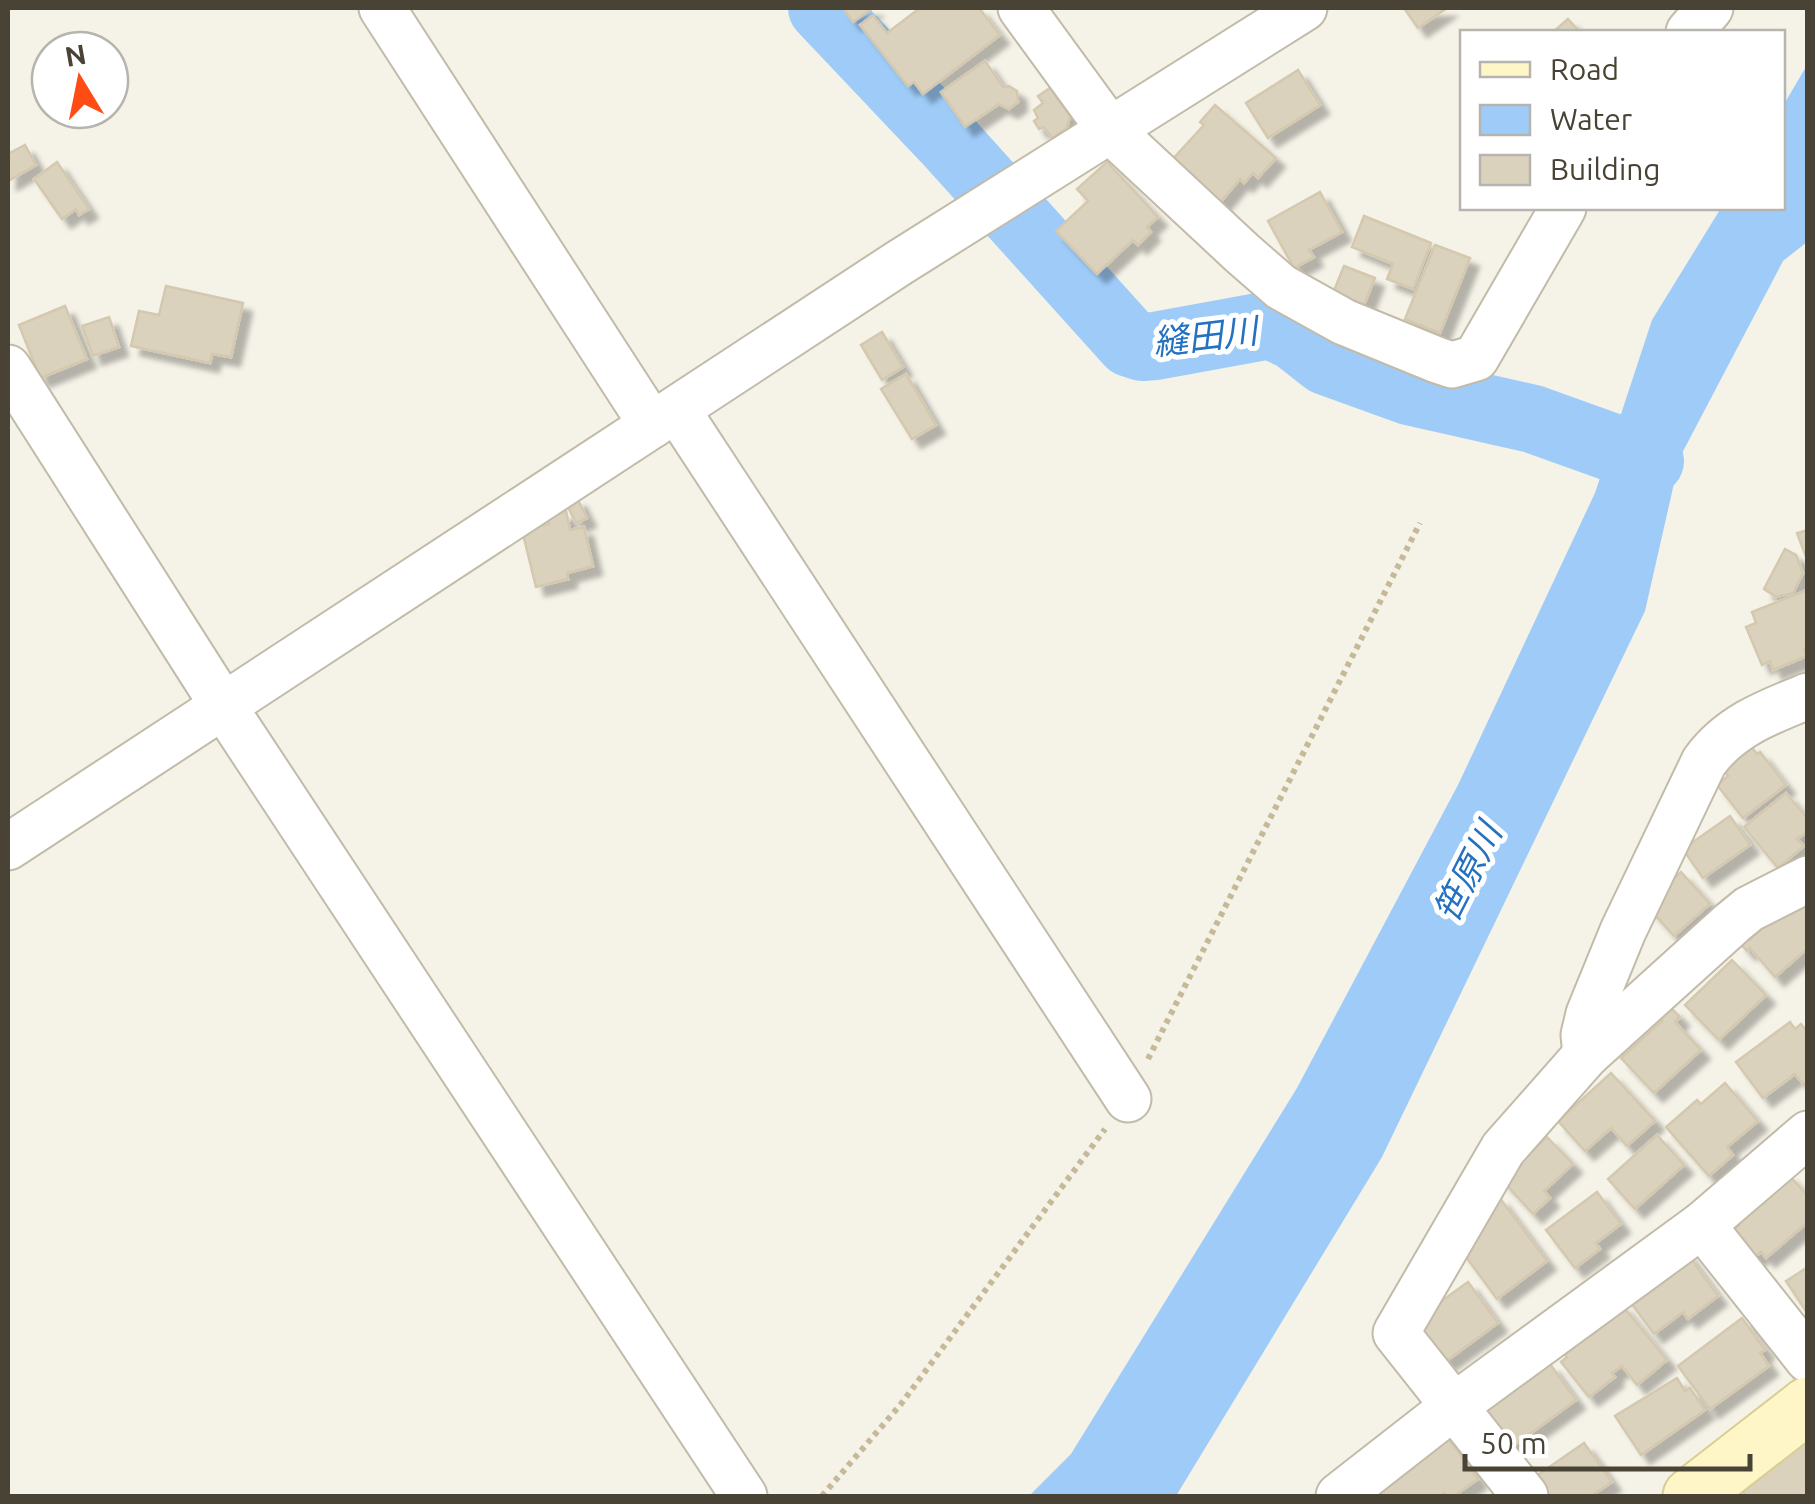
<svg xmlns="http://www.w3.org/2000/svg" width="1815" height="1504" font-family="Ubuntu,'Noto Sans JP',sans-serif">
	<style>
		.water { fill: #9ecbf8 }
		.lines { fill: none; stroke-linecap: round; stroke-linejoin: round }
		.river { stroke: #9ecbf8; stroke-width: 68 }
		.building { fill: #dbd2be; stroke: #d4c8ae; stroke-width: 2.5; filter: url(#shadow) }
		.street-casing { stroke: #c2bba9; stroke-width: 49 }
		.secondary-casing { stroke: #d9cd92; stroke-width: 59 }
		.path { stroke: #c5b998; stroke-width: 6; stroke-dasharray: 5 5; stroke-linecap: butt }
		.street { stroke: #fff; stroke-width: 45 }
		.secondary { stroke: #fff6c7; stroke-width: 55 }
		.labels { text-anchor: middle; dominant-baseline: central; stroke-width: 10; stroke-linejoin: round; paint-order: stroke }
		.water-label { font-size: 35px; font-style: italic; fill: #2371c1; stroke: #fff }
	</style>
	<defs>
		<filter id="shadow"><feDropShadow dx="9" dy="9" stdDeviation="2.5" flood-color="#0004"/></filter>
	</defs>
	<rect width="100%" height="100%" fill="#f5f2e7"/>
	<polygon class="water" points="1807,65 1807,242 1783,261 1680,457 1645,611 1382,1157 1176,1496 1029,1496 1071,1454 1297,1088 1458,785 1595,493 1652,320 1721,208 1782,208 1783,106"/>
	<g class="lines">
		<polyline class="river" points="822,8 947,140 1130,343 1142,347 1155,346 1270,325 1294,336 1326,361 1409,391 1533,419 1650,461"/>
	</g>
	<g class="building">
		<polygon points="843,8 873,8 853,22"/>
		<polygon points="920,8 979,8 1000,35 923,94 914,82 908,86 860,25 873,15 887,33"/>
		<polygon points="1404,8 1447,8 1418,28"/>
		<polygon points="1568,19 1580,32 1553,32"/>
		<polygon points="985,61 1003,87 1009,86 1017,91 1018,102 1009,109 999,104 965,127 941,92"/>
		<polygon points="1298,70 1320,105 1268,138 1246,103"/>
		<polygon points="1050,88 1070,116 1067,128 1052,138 1044,127 1039,129 1034,121 1038,118 1034,110 1043,103 1038,96"/>
		<polygon points="1215,105 1276,158 1258,178 1253,173 1244,183 1240,179 1219,204 1171,161 1204,125 1200,122"/>
		<polygon points="25,145 36,165 8,181 8,154"/>
		<polygon points="57,162 89,209 79,215 76,209 62,219 34,179"/>
		<polygon points="1107,162 1158,217 1147,227 1151,232 1138,245 1133,240 1097,274 1056,231 1088,201 1077,189"/>
		<polygon points="1320,192 1342,232 1309,250 1314,257 1294,268 1268,221"/>
		<polygon points="1364,216 1431,243 1413,289 1387,279 1393,264 1352,247"/>
		<polygon points="1435,245 1470,258 1440,333 1405,319"/>
		<polygon points="1344,266 1375,278 1364,305 1333,293"/>
		<polygon points="166,286 243,303 231,357 212,354 210,363 131,346 139,311 159,315"/>
		<polygon points="65,306 87,359 40,378 19,325"/>
		<polygon points="109,317 119,347 93,356 82,326"/>
		<polygon points="882,332 903,367 882,380 861,345"/>
		<polygon points="906,374 936,425 912,439 881,389"/>
		<polygon points="577,498 587,518 576,523 566,503"/>
		<polygon points="566,511 570,530 584,527 593,566 567,573 568,579 536,587 522,530 549,524 547,516"/>
		<polygon points="1808,530 1808,562 1797,533"/>
		<polygon points="1785,549 1796,555 1803,573 1793,593 1776,597 1764,589"/>
		<polygon points="1807,590 1808,648 1804,650 1807,656 1773,670 1770,661 1762,665 1746,627 1756,623 1752,612"/>
		<polygon points="1750,745 1757,754 1760,752 1786,785 1743,818 1717,785 1728,776 1721,767"/>
		<polygon points="1786,793 1808,819 1808,831 1797,839 1804,846 1778,868 1744,827"/>
		<polygon points="1730,816 1750,845 1703,878 1683,849"/>
		<polygon points="1681,872 1710,904 1674,936 1645,904"/>
		<polygon points="1808,894 1808,948 1775,977 1750,948 1747,951 1738,941"/>
		<polygon points="1732,960 1766,995 1719,1040 1685,1005"/>
		<polygon points="1671,1008 1680,1017 1675,1022 1701,1050 1654,1093 1621,1058 1662,1021 1659,1018"/>
		<polygon points="1790,1022 1795,1029 1801,1024 1808,1033 1808,1082 1804,1085 1795,1074 1763,1098 1736,1062"/>
		<polygon points="1611,1073 1655,1121 1627,1146 1611,1128 1585,1151 1558,1121"/>
		<polygon points="1725,1083 1758,1121 1727,1147 1733,1155 1709,1176 1666,1127 1697,1100 1701,1104"/>
		<polygon points="1657,1135 1684,1165 1635,1209 1608,1179"/>
		<polygon points="1547,1137 1573,1164 1544,1191 1550,1198 1533,1214 1501,1179"/>
		<polygon points="1788,1174 1808,1196 1808,1222 1766,1258 1761,1252 1749,1262 1727,1236 1739,1226 1733,1220"/>
		<polygon points="1597,1192 1621,1224 1596,1243 1600,1249 1575,1268 1546,1230"/>
		<polygon points="1499,1197 1547,1261 1497,1299 1461,1250"/>
		<polygon points="1686,1252 1718,1296 1688,1319 1683,1312 1654,1334 1626,1296"/>
		<polygon points="1808,1267 1808,1314 1786,1281"/>
		<polygon points="1468,1282 1498,1323 1445,1362 1420,1328 1418,1318"/>
		<polygon points="1621,1304 1667,1360 1637,1385 1622,1366 1612,1373 1615,1377 1589,1397 1561,1362 1567,1357 1563,1352"/>
		<polygon points="1742,1318 1765,1350 1760,1353 1769,1366 1710,1409 1678,1366"/>
		<polygon points="1550,1364 1576,1400 1508,1450 1481,1413"/>
		<polygon points="1677,1378 1685,1391 1690,1388 1705,1410 1641,1455 1615,1416"/>
		<polygon points="1808,1436 1808,1496 1746,1496 1740,1488"/>
		<polygon points="1448,1438 1478,1479 1454,1496 1446,1496 1444,1493 1439,1496 1383,1496 1377,1489"/>
		<polygon points="1584,1443 1612,1482 1591,1496 1545,1496 1532,1479"/>
	</g>
	<g class="lines">
		<defs>
			<g id="street">
				<polyline points="382,8 652,425"/>
				<polyline points="1021,8 1110,130 1242,253 1281,287 1344,322 1437,360 1452,365 1476,358 1563,208"/>
				<polyline points="1689,32 1710,8"/>
				<polyline points="8,368 224,707 744,1496"/>
				<polyline points="677,410 1128,1099"/>
				<polyline points="8,847 899,263 1304,8"/>
				<path d="M1586,1055L1584,1035L1589,1014L1623,931L1704,762C1730,726 1768,712 1808,696"/>
				<polyline points="1702,1225 1808,1359"/>
				<polyline points="1339,1496 1453,1407 1702,1225 1808,1134"/>
				<polyline points="1525,1496 1396,1333 1503,1149 1586,1055 1732,923 1749,909 1808,879"/>
			</g>
			<polyline id="secondary" points="1691,1496 1808,1405"/>
		</defs>
		<use href="#street" class="street-casing"/>
		<use href="#secondary" class="secondary-casing"/>
		<g class="path">
			<polyline points="1148,1059 1420,523"/>
			<polyline points="822,1496 901,1404 1105,1129"/>
		</g>
		<use href="#street" class="street"/>
		<use href="#secondary" class="secondary"/>
	</g>
	<g class="labels">
		<g class="water-label">
			<text transform="translate(1205 336) rotate(-7)">縫田川</text>
			<text transform="translate(1467 872) rotate(-63)">笹原川</text>
		</g>
	</g>
	<rect width="1815" height="1504" fill="none" stroke="#494335" stroke-width="20"/>
	<rect x="1460" y="30" width="325" height="180" fill="#ffffff" stroke="#b6b4ae" stroke-width="2.5"/>
	<rect x="1480" y="62" width="50" height="15" fill="#fff6c7" stroke="#b6b4ae" stroke-width="2.5"/>
	<text x="1550" y="80" font-size="30" fill="#494335">Road</text>
	<rect x="1480" y="105" width="50" height="30" fill="#9ecbf8" stroke="#b6b4ae" stroke-width="2.5"/>
	<text x="1550" y="130" font-size="30" fill="#494335">Water</text>
	<rect x="1480" y="155" width="50" height="30" fill="#dbd2be" stroke="#b6b4ae" stroke-width="2.5"/>
	<text x="1550" y="180" font-size="30" fill="#494335">Building</text>
	<g transform="translate(80 80) rotate(350)"><circle r="48" fill="#ffffff" stroke="#b6b4ae" stroke-width="2.5"/>
	<path d="M0-8L18 38L0 25L-18 38Z" fill="#ff4b14"/>
	<text y="-15" font-size="28" font-weight="bold" text-anchor="middle" fill="#494335">N</text>
	</g>
	<path d="M1465 1454v15h285v-15" fill="none" stroke="#494335" stroke-width="5"/>
	<text x="1480" y="1454" font-size="30" fill="#494335" stroke="#ffffff" stroke-width="8" paint-order="stroke">50 m</text>
</svg>
